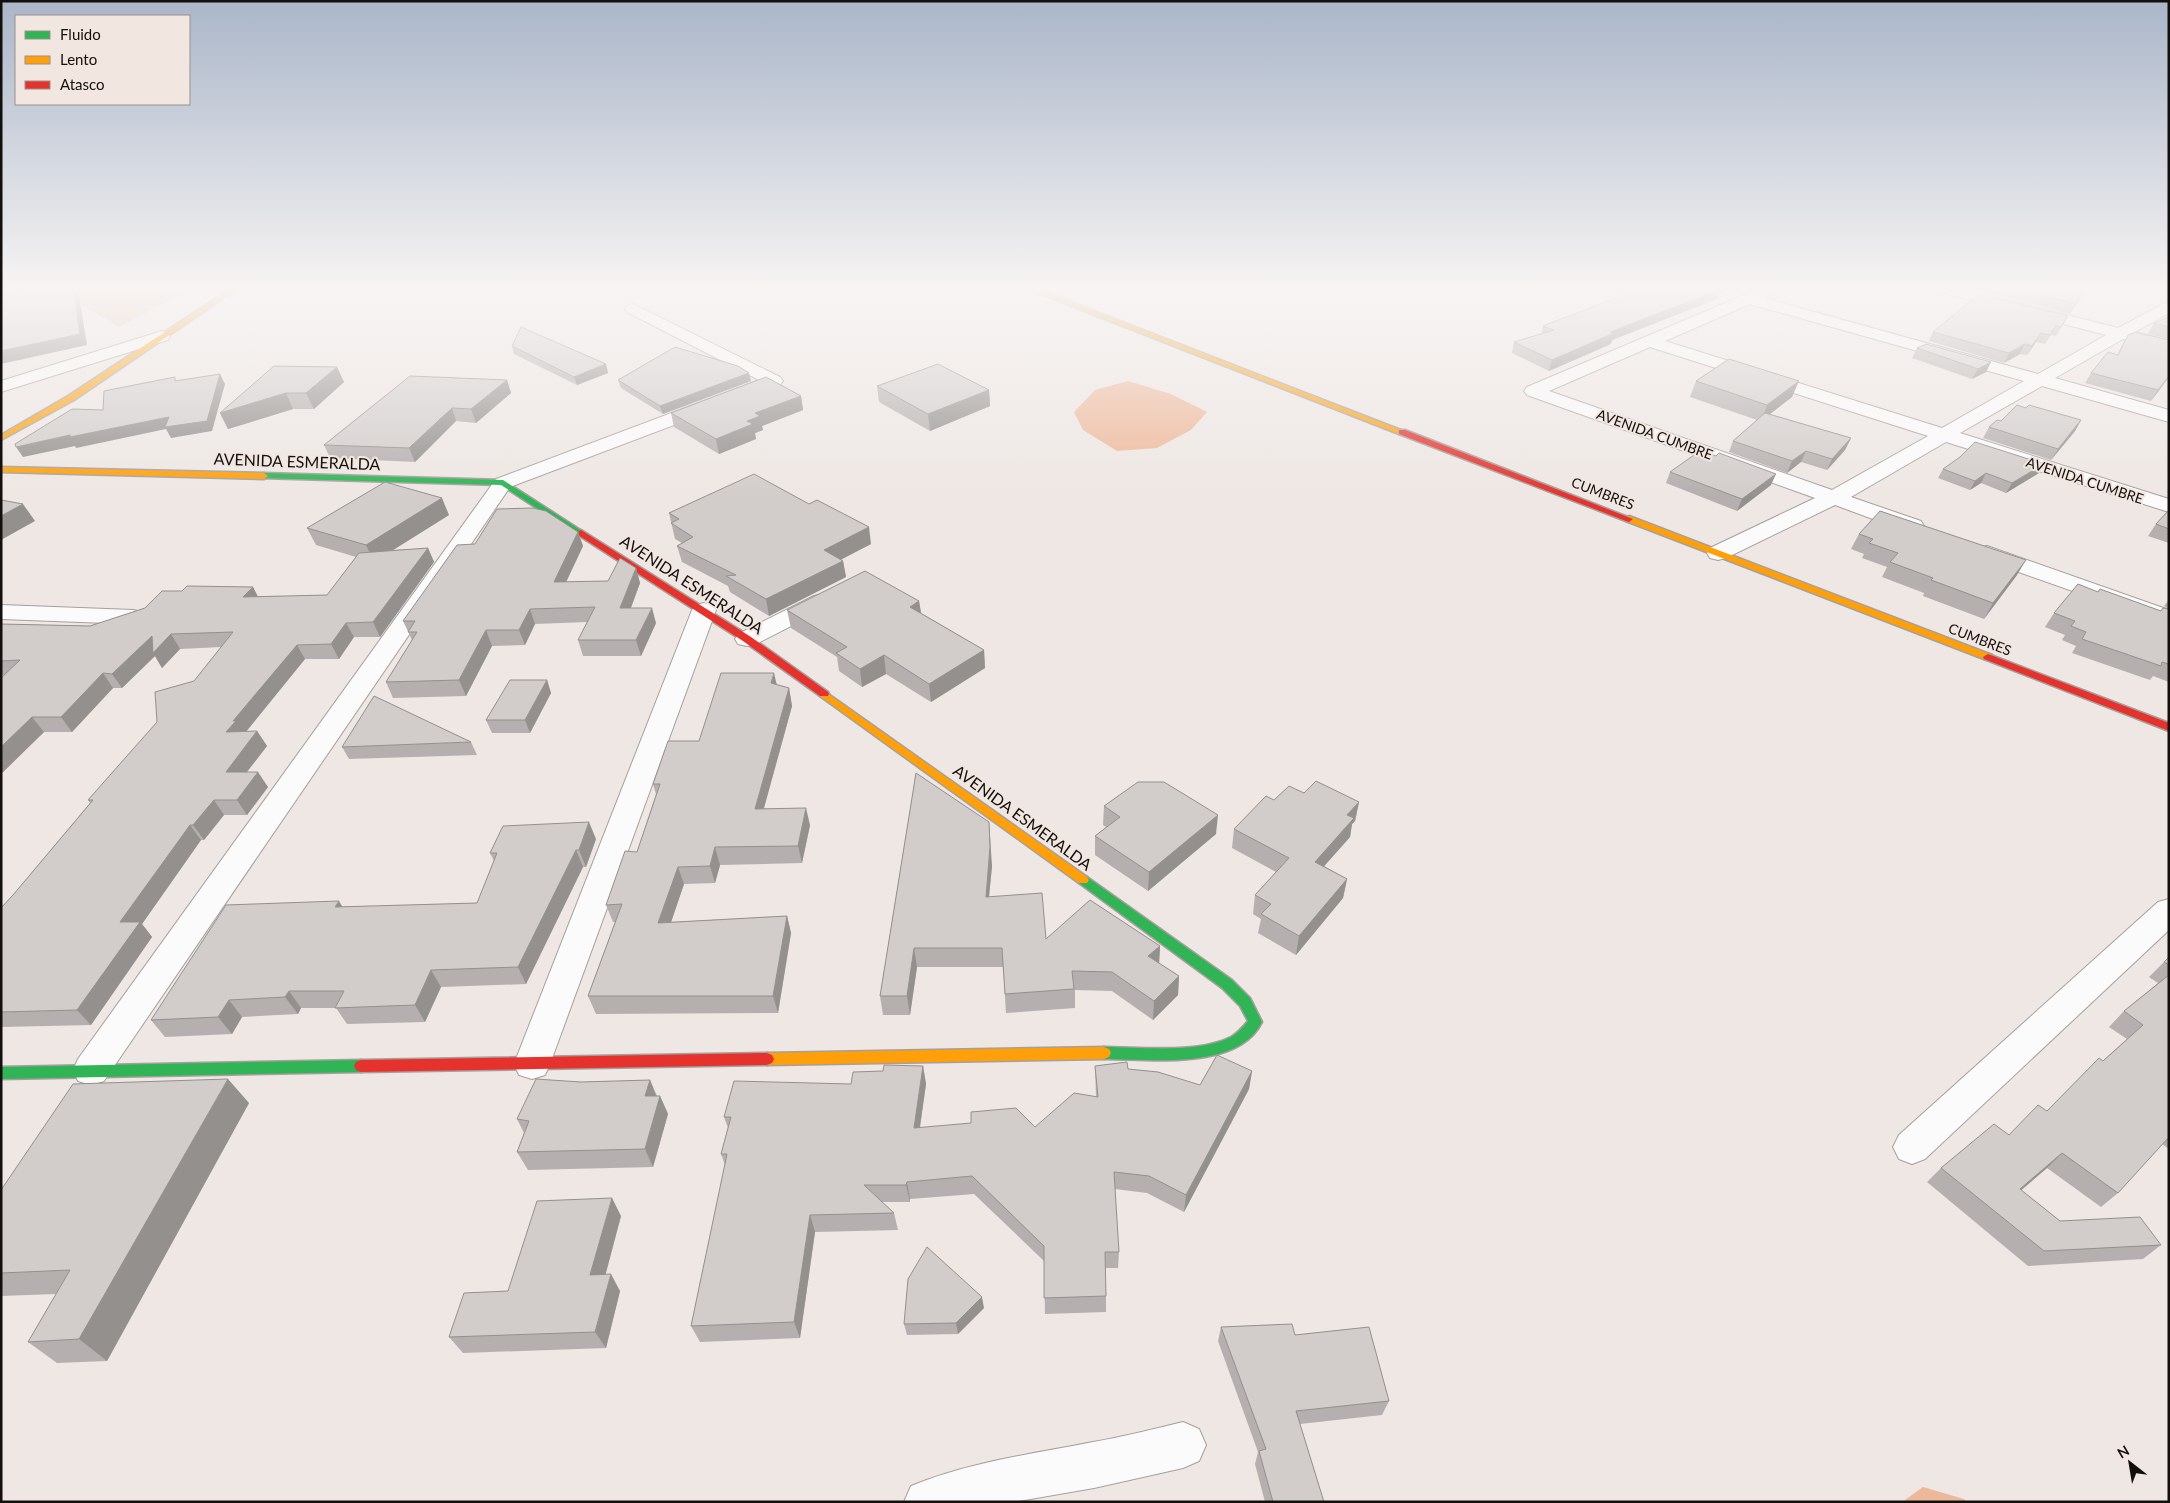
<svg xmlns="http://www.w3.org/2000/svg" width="2170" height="1503" font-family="Lato,sans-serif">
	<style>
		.green { fill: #e5c5b4 }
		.water { fill: #eeb89a }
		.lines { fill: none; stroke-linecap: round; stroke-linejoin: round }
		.street-casing { stroke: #a5a09e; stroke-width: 2 }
		.fast-casing { stroke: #a5a09e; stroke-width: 3 }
		.slow-casing { stroke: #a5a09e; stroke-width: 3 }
		.jam-casing { stroke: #a5a09e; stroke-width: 3 }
		.street { fill: #fcfbfb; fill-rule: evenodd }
		.fast { fill: #30b455; fill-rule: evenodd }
		.slow { fill: #ff9f0a; fill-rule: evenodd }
		.jam { fill: #e5322d; fill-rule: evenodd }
		.wall { fill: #b5b0af }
		.shaded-wall { fill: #93908e }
		.building { fill: #d2cdcb; stroke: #93908e }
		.labels { text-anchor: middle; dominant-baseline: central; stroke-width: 4; stroke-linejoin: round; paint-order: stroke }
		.far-street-label { font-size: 14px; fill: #130f0d; stroke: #f2e6e0 }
		.street-label { font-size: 16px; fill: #130f0d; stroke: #f2e6e0 }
	</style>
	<rect width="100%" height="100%" fill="#eee7e4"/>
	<polygon class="green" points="52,287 193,287 119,327"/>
	<g class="water">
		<polygon points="1128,381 1171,394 1207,412 1191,430 1157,448 1117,451 1083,430 1074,412 1095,390"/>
		<polygon points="1923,1487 1964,1499 1966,1502 1906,1502 1905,1500"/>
	</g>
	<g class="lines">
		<defs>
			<g id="street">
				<path d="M1763,287L1772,288L1774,291L1764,298L2038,374L2106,335L1932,290L1930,287H1957L2118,328L2169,301V313L2135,332L2169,341V351L2123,339L2055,378L2169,410V422L2042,386L1960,433L2169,499V512L1946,442L1851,497L1921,521L1924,526L1921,531L1913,533L1905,531L1835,505L1726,558L1718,560L1710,558L1707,553L1710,548L1815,498L1527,395L1524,391L1527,387ZM1750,304L2024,381L1942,428L1665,341ZM1650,347L1928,436L1832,490L1549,391Z"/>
				<polygon points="633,304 780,377 783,381 780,385 510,487 104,1081 91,1085 78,1081 73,1070 78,1059 496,479 759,380 627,312 625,309 627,306"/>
				<polygon points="162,331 168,332 170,336 168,340 1,392 1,381"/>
				<polygon points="1987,546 2169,610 2169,625 1979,558 1976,553 1979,548"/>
				<polygon points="822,594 830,596 834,601 830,606 756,644 747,646 738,644 735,639 738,634 814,596"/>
				<polygon points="704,603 712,605 716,610 550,1064 545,1075 532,1079 519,1075 514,1064 692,610 696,605"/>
				<polygon points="1,605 133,610 142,612 145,617 142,622 133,624 1,619"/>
				<polygon points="2169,899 2169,930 1925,1159 1912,1164 1899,1159 1893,1147 1899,1135 2158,902"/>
				<path d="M1183,1422L1199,1429L1206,1445L1199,1461L1183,1468L1094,1488L1013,1502H904L911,1486C969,1462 1032,1454 1093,1442C1123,1437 1153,1429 1183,1422Z"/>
			</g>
			<g id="fast">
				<polygon points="264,473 503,480 585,533 581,536 578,535 501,485 261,478 261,474"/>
				<path d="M1083,875L1087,877L1232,980L1250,998L1262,1022C1238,1071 1150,1059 1104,1059L1099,1057L1097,1053L1099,1049L1104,1047C1141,1047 1197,1054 1231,1037C1238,1033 1243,1027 1248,1021L1240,1006L1222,988L1079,883L1077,880L1079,877Z"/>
				<polygon points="361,1060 366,1062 368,1066 366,1070 361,1072 1,1079 1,1067"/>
			</g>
			<g id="slow">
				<polygon points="233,287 240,287 74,400 1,440 1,435 68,396"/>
				<polygon points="1023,287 1032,287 1406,432 1399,434"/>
				<polygon points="1,467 264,473 268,476 264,479 1,472"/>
				<polygon points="1629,516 1992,655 1993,657 1988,660 1984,659 1626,521 1625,519"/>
				<polygon points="824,691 1087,877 1089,880 1087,883 1079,883 820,696 819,694"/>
				<polygon points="1104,1047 1109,1049 1111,1053 1109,1057 1104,1059 767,1065 762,1063 760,1059 762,1055 767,1053"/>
			</g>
			<g id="jam">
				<polygon points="1399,430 1405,430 1633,519 1629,522 1626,521 1399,434"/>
				<polygon points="581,530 751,637 828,692 829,694 828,696 820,696 743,641 578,535 577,533"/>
				<polygon points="1988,654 2169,723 2169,731 1984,659 1983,657"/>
				<polygon points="767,1053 772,1055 774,1059 772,1063 767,1065 361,1072 356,1070 354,1066 356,1062 361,1060"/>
			</g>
		</defs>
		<use href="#street" class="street-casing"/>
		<use href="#fast" class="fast-casing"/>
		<use href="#slow" class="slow-casing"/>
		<use href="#jam" class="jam-casing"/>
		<use href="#street" class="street"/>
		<use href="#fast" class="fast"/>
		<use href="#slow" class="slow"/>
		<use href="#jam" class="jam"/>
	</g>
	<g class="wall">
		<polygon points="1645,287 1733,287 1720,293 1717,299 1612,340 1611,344 1549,371 1512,353 1514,342 1541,334 1543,326"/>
		<polygon points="1970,287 2087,287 2070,314"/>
		<polygon points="2068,316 2056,336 2051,335 2045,344 2036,342 2027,355 2020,354 2004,363 1929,341 1933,332"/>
		<polygon points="2169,317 2169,339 2148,334 2154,323"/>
		<polygon points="2128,335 2169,377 2151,401 2085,383 2091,373 2117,355"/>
		<polygon points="512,346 606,364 608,373 577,385 514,354"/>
		<polygon points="1917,348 1991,362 1986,372 1972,379 1912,358"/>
		<polygon points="337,367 344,382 314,409 293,409 228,429 220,413"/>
		<polygon points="749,373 751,381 663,414 621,388 618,380"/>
		<polygon points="507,380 511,393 476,423 456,421 415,462 330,458 324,445"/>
		<polygon points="1696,381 1792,397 1770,414 1851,438 1845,450 1827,470 1801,462 1787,473 1729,452 1733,441 1757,420 1690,397"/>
		<polygon points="877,386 989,390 990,406 930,431 879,402"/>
		<polygon points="801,396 803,410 762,426 763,430 755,433 756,439 719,454 674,427 671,413"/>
		<polygon points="2026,408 2081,420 2075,431 2051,460 1983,438 1989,427"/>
		<polygon points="1943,469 2039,473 2006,493 1981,483 1970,490 1938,478"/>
		<polygon points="1670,472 1771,485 1737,511 1666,483"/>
		<polygon points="2169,510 2169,543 2148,536 2156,524"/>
		<polygon points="669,513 871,544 841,559 843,561 846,577 769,616 730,592 728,586 682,562 677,546 682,543 675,539"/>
		<polygon points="449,515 393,550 428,548 434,562 380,637 354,637 339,659 305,659 246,732 257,731 267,746 247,772 268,787 247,815 224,815 204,840 201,840 142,924 152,937 91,1025 1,1027 1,908 13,895 90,803 88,800 194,681 221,647 180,649 162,668 155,656 122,688 113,688 72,732 44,732 1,774 4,675 1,675 1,624 90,626 145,608 182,591 253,587 258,597 327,595 356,557 316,545 307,528"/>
		<polygon points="578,532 583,546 566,582 608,581 636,568 640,583 631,608 656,623 641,656 583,656 578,640 587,622 535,624 525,645 492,646 466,696 393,698 386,682 412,640 403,621 475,544"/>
		<polygon points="1859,534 2017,575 1984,619 1923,596 1924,593 1882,577 1887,567 1862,558 1864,554 1851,549"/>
		<polygon points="2098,592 2161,611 2169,609 2169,682 2153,676 2150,680 2072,653 2076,646 2062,640 2065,635 2045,627 2054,613"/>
		<polygon points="2169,600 2169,609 2164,606"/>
		<polygon points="919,601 921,613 984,650 985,668 931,702 886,674 862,687 839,671 837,657 791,628 787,610"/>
		<polygon points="547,680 551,693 530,733 492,733 486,720"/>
		<polygon points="777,685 789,688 792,706 764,808 810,825 802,863 720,865 715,883 684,884 671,922 787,916 791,933 778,1013 596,1014 588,996 615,922 613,922 606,905 637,852 656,794 653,784 699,741"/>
		<polygon points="471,742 477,755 349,759 342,747"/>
		<polygon points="916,773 992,866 989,897 1046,939 1160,946 1159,963 1179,976 1178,995 1153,1020 1112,991 1075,990 1075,1008 1006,1013 1003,967 917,967 910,1015 883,1015 880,996"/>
		<polygon points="1304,793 1359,802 1355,821 1352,824 1350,837 1324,866 1347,879 1343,898 1296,955 1258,933 1261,919 1253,914 1255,895 1276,872 1232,848 1234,829 1274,800"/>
		<polygon points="1104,806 1216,834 1148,891 1095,855 1095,836 1106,827 1103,825"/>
		<polygon points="596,839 586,867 583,867 526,984 441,987 425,1022 347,1024 336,1008 301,1008 298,1014 242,1017 232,1034 165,1037 151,1020 342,907 477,903 494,861 490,853"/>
		<polygon points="2169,957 2169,1149 2162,1144 2118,1193 2101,1207 2047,1168 2021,1190 2060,1221 2161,1245 2143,1259 2028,1266 1927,1182 1941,1168 2009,1135 2047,1111 2127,1039 2109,1027 2124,1011 2158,983 2149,977"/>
		<polygon points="923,1066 926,1084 920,1128 1035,1127 1096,1097 1095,1066 1128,1069 1200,1085 1252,1071 1249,1089 1184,1212 1147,1193 1115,1189 1119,1252 1118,1268 1105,1268 1106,1296 1106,1312 1045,1314 1044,1261 974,1194 910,1199 910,1202 882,1202 894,1213 898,1230 815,1232 800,1338 700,1342 691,1326 725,1165 721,1154 728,1128 724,1117 851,1084 883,1071"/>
		<polygon points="650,1080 657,1096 660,1096 668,1114 653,1167 528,1170 517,1152 524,1133 517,1119 581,1082"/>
		<polygon points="249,1103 107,1361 57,1363 28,1342 56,1294 1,1296 1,1190"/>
		<polygon points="621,1216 605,1274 620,1291 606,1348 463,1353 449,1337 508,1291"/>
		<polygon points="984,1308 958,1334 907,1335 904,1324"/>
		<polygon points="1221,1327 1295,1335 1389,1401 1382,1415 1300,1424 1324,1502 1265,1502 1255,1464 1258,1452 1218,1341"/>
	</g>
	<g class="shaded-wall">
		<polygon points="73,287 79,296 87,345 1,364 1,351"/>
		<polygon points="1714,287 1733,287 1720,293 1717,299 1612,340 1611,344 1549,371 1552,360 1610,332"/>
		<polygon points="2086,287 2087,287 2070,314 2075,304"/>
		<polygon points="2041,333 2036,342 2027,355 2032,346"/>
		<polygon points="2025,344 2020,354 2004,363 2009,353"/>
		<polygon points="1991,362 1986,372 1972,379 1978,369"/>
		<polygon points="606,364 608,373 577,385 574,377"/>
		<polygon points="337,367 344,382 314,409 306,393"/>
		<polygon points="749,373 751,381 663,414 660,406"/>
		<polygon points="220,374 225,384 212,431 171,438 166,429 76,448 75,446 23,457 16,447 70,435"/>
		<polygon points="2169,376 2169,377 2151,401 2158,390"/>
		<polygon points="507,380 511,393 476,423 471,409"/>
		<polygon points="1799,381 1792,397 1761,421 1767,405"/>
		<polygon points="989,390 990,406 930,431 928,414"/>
		<polygon points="286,393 293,409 228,429 220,413"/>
		<polygon points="801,396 803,410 762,426 763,430 755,433 756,439 719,454 716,439 747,421 755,413"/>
		<polygon points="452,408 456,421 415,462 409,448"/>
		<polygon points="2081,420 2075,431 2051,460 2058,449"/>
		<polygon points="1851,438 1845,450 1827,470 1832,459"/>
		<polygon points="1806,451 1801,462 1787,473 1792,461"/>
		<polygon points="2044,464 2039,473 2006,493 2012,483"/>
		<polygon points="1986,473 1981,483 1970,490 1975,481"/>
		<polygon points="1776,474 1771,485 1737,511 1742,499"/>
		<polygon points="442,498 449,515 374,562 366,545"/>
		<polygon points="23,504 35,521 1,540 1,516"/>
		<polygon points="869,527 871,544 827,567 824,550"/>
		<polygon points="578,532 583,546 559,597 554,582"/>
		<polygon points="428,548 434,562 380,637 373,622"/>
		<polygon points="2026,560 2017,575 1984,619 1993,603"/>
		<polygon points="843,561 846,577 769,616 766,599"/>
		<polygon points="636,568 640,583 625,623 620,608"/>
		<polygon points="253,587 260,601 243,597"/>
		<polygon points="919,601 922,619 910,607"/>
		<polygon points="652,608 656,623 641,656 636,640"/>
		<polygon points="530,609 535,624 525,645 519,630"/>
		<polygon points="346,623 354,637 339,659 331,644"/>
		<polygon points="486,630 492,646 466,696 459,680"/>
		<polygon points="171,634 180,649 162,668 155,656 122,688 112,674 152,636"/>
		<polygon points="297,645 305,659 244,734 226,732 233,721"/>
		<polygon points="984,650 985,668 931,702 929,684"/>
		<polygon points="884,655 886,674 862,687 860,669"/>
		<polygon points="103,673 113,688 72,732 61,717"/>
		<polygon points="774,673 778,690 771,683"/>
		<polygon points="547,680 551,693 530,733 525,720"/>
		<polygon points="789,688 792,706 759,826 755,809"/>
		<polygon points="32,717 44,732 1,774 1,747"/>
		<polygon points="257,731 267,746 235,787 226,772"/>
		<polygon points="258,772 268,787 247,815 237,800"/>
		<polygon points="214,800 224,815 204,840 193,825"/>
		<polygon points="1359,802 1355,821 1352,824 1350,837 1311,881 1315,862 1347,815"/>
		<polygon points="806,808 810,825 802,863 798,846"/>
		<polygon points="1218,815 1216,834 1148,891 1149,872"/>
		<polygon points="589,822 596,839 586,867 579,850"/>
		<polygon points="989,822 992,866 987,916 986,897"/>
		<polygon points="190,825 201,840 142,924 152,937 91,1025 77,1010 120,922"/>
		<polygon points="715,847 720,865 715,883 710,866"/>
		<polygon points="576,850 583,867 526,984 518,967"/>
		<polygon points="678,867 684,884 665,940 658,923"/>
		<polygon points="1347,879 1343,898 1296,955 1299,936"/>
		<polygon points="339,901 349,918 335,907"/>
		<polygon points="787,916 791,933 778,1013 773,996"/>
		<polygon points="1160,946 1159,965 1148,956"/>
		<polygon points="914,948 917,967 910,1015 907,996"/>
		<polygon points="431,970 441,987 425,1022 415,1005"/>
		<polygon points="1179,976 1178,995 1153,1020 1154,1001"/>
		<polygon points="289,991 301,1008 298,1014 285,997"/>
		<polygon points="229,1000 242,1017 232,1034 218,1017"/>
		<polygon points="923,1066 926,1084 917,1146 914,1128"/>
		<polygon points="1252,1071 1249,1089 1184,1212 1186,1195"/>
		<polygon points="228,1079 249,1103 107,1361 79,1339"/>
		<polygon points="650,1080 657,1098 645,1096"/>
		<polygon points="660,1096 668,1114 653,1167 645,1149"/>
		<polygon points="2062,1153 2047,1168 2005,1204 2020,1189"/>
		<polygon points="907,1182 910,1199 910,1202 906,1185"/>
		<polygon points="612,1198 621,1216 601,1292 590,1275"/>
		<polygon points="810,1215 815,1232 800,1338 794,1322"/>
		<polygon points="611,1274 620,1291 606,1348 595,1332"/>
		<polygon points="982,1297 984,1308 958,1334 956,1323"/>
	</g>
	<g class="building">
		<polygon points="1,287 18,287 23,295 63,287 73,287 80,334 1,351"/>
		<polygon points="1645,287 1715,287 1721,289 1610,332 1614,333 1552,360 1514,342 1554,330 1543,326"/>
		<polygon points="2010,287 2086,287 2075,304"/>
		<polygon points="1979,294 2068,316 2061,327 2056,325 2050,335 2041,333 2032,346 2025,344 2009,353 1933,332"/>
		<polygon points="2169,317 2169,327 2154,323"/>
		<polygon points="521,327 606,364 574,377 512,346"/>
		<polygon points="2135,332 2169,340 2169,376 2158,390 2091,373 2108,352 2118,355 2128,335"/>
		<polygon points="1926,344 1991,362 1978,369 1917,348"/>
		<polygon points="675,347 738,366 749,373 660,406 618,380"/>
		<polygon points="1729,359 1799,381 1767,405 1696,381"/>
		<polygon points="938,364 989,390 928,414 877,386"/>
		<polygon points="274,366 337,367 306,393 286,393 220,413"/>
		<polygon points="220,374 207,421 165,427 169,417 70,437 70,435 16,447 15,444 72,409 103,410 104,391 175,377 175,381"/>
		<polygon points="410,376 507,380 471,409 452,408 409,448 324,445"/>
		<polygon points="766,377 801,396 755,413 760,416 747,421 753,424 716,439 671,413"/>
		<polygon points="2017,405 2026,408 2029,405 2081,420 2058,449 1989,427 1997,420 2001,421"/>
		<polygon points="1765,413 1851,438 1832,459 1806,451 1792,461 1733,441"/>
		<polygon points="1975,442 2044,464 2012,483 1986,473 1975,481 1943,469 1960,457"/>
		<polygon points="1701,450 1716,456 1719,453 1776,474 1742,499 1670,472"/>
		<polygon points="754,474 809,504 817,500 869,527 824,550 843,561 766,599 726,576 736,575 677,546 693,537 671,523 679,519 669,513"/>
		<polygon points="385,482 442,498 366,545 307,528"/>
		<polygon points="1,500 23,504 1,516"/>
		<polygon points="533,508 546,511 578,532 554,582 608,581 620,558 636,568 620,608 652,608 636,640 578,640 595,607 530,609 519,630 486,630 459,680 386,682 417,632 408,632 415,621 403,621 457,545 475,544 497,509"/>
		<polygon points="2169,510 2169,529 2156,524"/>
		<polygon points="1880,511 2026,560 1993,603 1931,580 1933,578 1890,562 1898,553 1869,543 1873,539 1859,534"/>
		<polygon points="428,548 373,622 346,623 331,644 297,645 233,721 236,721 226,732 257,731 226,772 258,772 237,800 214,800 193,825 190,825 120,922 140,922 77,1010 1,1012 1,908 13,895 93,800 88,800 157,722 155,692 194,681 233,632 171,634 153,653 152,636 112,674 103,673 61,717 32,717 1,747 1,678 20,660 1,661 1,624 90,626 145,608 162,591 182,591 187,586 253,587 243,597 327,595 359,553"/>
		<polygon points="865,571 919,601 910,607 984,650 929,684 884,655 860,669 836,653 847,647 787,610"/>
		<polygon points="2078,584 2098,592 2100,589 2161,611 2163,608 2169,609 2169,664 2162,662 2161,666 2082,639 2086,632 2071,626 2075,621 2054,613"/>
		<polygon points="721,673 774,673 771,683 789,688 755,809 806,808 798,846 715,847 710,866 678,867 658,923 787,916 773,996 588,996 622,904 606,905 625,851 637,852 660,784 653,784 668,741 699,741"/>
		<polygon points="510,680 547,680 525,720 486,720"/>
		<polygon points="374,696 389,703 471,742 342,747"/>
		<polygon points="916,773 989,822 990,847 986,897 1042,893 1046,939 1090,900 1160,946 1148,956 1179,976 1154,1001 1112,972 1072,971 1074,989 1005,994 1002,948 914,948 907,996 880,996"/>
		<polygon points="1316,781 1359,802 1347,815 1354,818 1315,862 1347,879 1299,936 1261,914 1271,904 1255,895 1289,858 1234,829 1266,796 1274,800 1289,786 1304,793"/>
		<polygon points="1138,782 1164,782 1218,815 1149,872 1095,836 1120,817 1104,806"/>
		<polygon points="589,822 579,850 576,850 518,967 431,970 415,1005 335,1008 344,991 289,991 285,997 229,1000 218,1017 151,1020 226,905 339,901 335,907 477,903 497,853 490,853 503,826"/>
		<polygon points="2169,957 2169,965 2164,962"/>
		<polygon points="2169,975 2169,1137 2118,1193 2062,1153 2020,1189 2060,1221 2140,1217 2161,1245 2044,1251 1941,1168 1994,1124 2009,1135 2038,1105 2047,1111 2099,1058 2103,1061 2143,1025 2124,1011"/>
		<polygon points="1217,1055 1252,1071 1186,1195 1149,1176 1114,1172 1119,1252 1105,1252 1106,1296 1044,1298 1044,1246 972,1176 907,1182 906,1185 864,1185 894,1213 810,1215 794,1322 691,1326 727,1154 721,1154 731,1117 724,1117 734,1081 851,1084 853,1072 883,1071 884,1065 923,1066 914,1128 971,1123 971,1112 1016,1108 1035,1127 1074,1093 1098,1097 1095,1066 1127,1062 1128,1069 1158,1072 1200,1085"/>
		<polygon points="228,1079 79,1339 28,1342 70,1270 1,1273 1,1190 73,1084"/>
		<polygon points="536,1079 581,1082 650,1080 645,1096 660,1096 645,1149 517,1152 529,1121 517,1119"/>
		<polygon points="612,1198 590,1275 611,1274 595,1332 449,1337 464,1293 508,1291 537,1201"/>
		<polygon points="927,1247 982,1297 956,1323 904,1324 908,1279"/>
		<polygon points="1292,1324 1295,1335 1369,1327 1389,1401 1296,1411 1324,1502 1273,1502 1259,1451 1266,1449 1221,1327"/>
	</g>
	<linearGradient id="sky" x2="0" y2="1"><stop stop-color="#aab6c9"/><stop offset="0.58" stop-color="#f7f4f3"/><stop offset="1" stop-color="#f7f4f3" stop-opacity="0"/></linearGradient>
	<rect width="2170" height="497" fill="url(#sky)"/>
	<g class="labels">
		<g class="far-street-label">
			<text transform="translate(1655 434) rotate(20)">AVENIDA CUMBRE</text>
			<text transform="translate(2085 480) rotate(18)">AVENIDA CUMBRE</text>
			<text transform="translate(1603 493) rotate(21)">CUMBRES</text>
			<text transform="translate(1980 639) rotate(21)">CUMBRES</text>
		</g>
		<g class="street-label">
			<text transform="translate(297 461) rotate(2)">AVENIDA ESMERALDA</text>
			<text transform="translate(692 584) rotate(33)">AVENIDA ESMERALDA</text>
			<text transform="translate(1023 817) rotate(36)">AVENIDA ESMERALDA</text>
		</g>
	</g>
	<rect width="2170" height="1503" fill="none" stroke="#130f0d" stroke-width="5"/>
	<rect x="15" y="15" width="175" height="90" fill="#f2e6e0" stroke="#99908c"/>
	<rect x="25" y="31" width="25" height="8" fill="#30b455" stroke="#99908c"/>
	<text x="60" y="40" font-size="15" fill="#130f0d">Fluido</text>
	<rect x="25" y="56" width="25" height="8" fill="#ff9f0a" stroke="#99908c"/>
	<text x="60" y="65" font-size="15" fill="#130f0d">Lento</text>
	<rect x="25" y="81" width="25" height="8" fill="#e5322d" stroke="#99908c"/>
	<text x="60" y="90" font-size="15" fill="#130f0d">Atasco</text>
	<g transform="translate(2130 1463) rotate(329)" stroke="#f2e6e0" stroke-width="4" paint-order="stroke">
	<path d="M0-4L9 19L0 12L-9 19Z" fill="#130f0d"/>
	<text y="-8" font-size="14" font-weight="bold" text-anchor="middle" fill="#130f0d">N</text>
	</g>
</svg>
